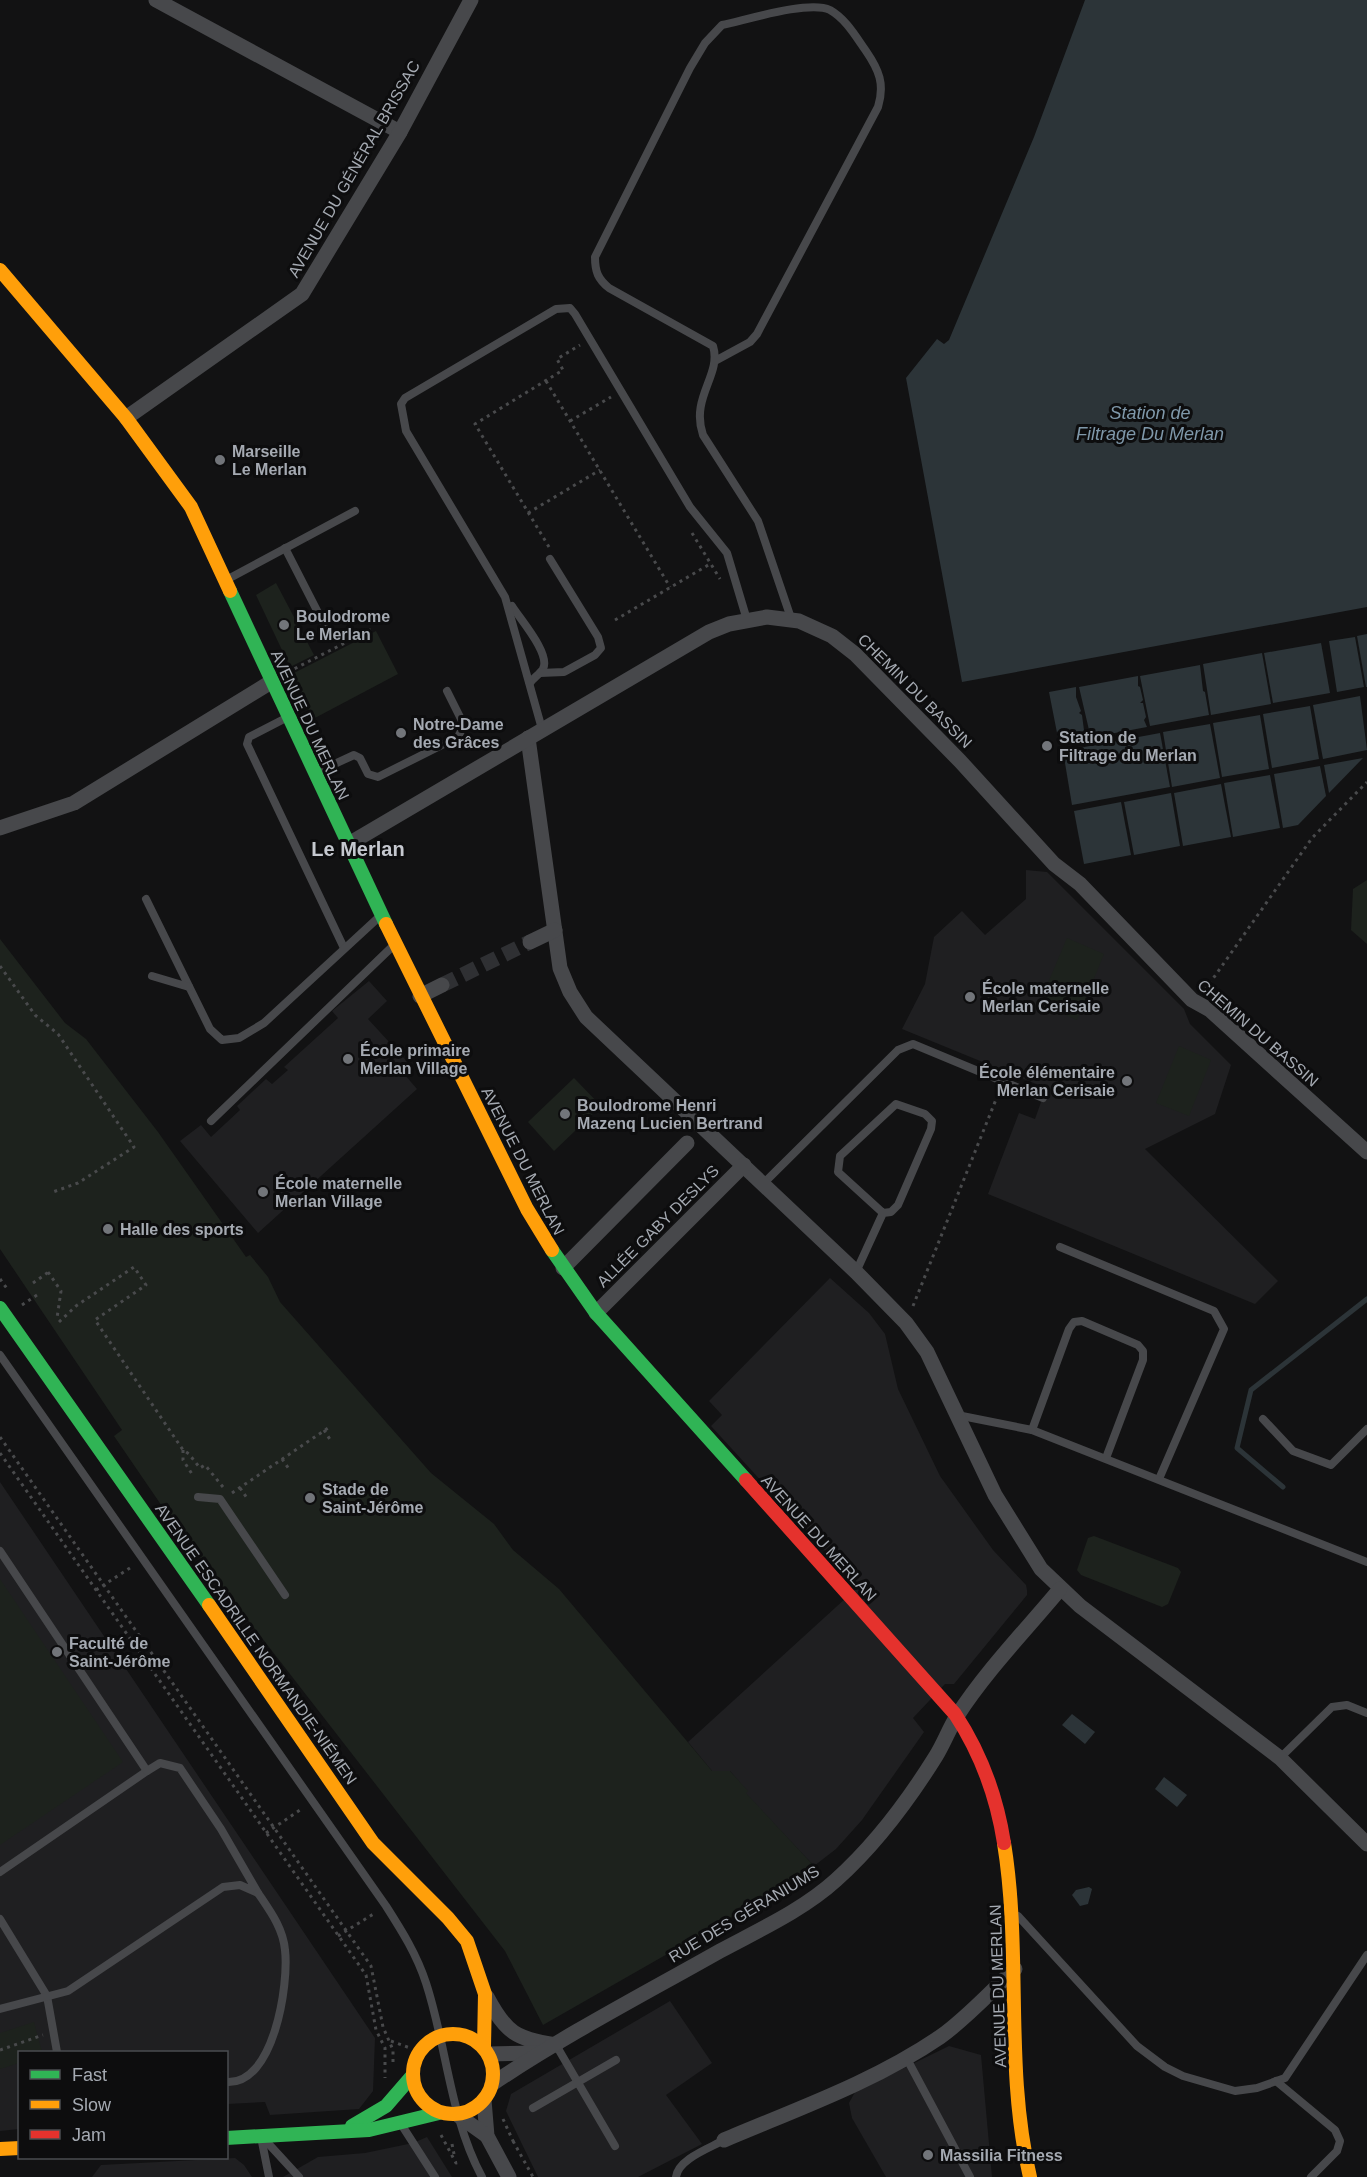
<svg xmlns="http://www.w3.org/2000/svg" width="1367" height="2177" font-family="Arial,sans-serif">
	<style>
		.built { fill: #1f1f21 }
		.green { fill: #1d221d }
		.water { fill: #2c3438 }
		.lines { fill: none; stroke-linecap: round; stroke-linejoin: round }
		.stream { stroke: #2c3438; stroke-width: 5 }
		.street-tunnel { stroke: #2f3033; stroke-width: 15; stroke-dasharray: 15 8; stroke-linecap: butt }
		.path { stroke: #494a4c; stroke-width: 3; stroke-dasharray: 3 4.5; stroke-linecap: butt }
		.lane { stroke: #47484b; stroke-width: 8 }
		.street { stroke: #47484b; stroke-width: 15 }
		.fast { stroke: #30b455; stroke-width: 14 }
		.slow { stroke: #ff9f0a; stroke-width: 14 }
		.jam { stroke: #e5322d; stroke-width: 14 }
		.poi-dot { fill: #72757a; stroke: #0d0d0e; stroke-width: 2 }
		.labels { text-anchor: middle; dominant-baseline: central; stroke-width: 6; stroke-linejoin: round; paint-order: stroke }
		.street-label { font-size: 16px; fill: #a5aab2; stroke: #0d0d0e }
		.poi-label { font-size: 16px; font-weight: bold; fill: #a5aab2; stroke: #0d0d0e; text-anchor: start }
		.water-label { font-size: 18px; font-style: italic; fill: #7f98aa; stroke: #0d0d0e }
		.quarter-label { font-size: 20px; font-weight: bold; fill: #c5c8cf; stroke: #0d0d0e }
	</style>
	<rect width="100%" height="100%" fill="#121213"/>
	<g class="built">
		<polygon points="1026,870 1047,872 1184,1009 1190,1024 1231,1065 1215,1114 1145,1149 1278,1281 1255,1304 988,1194 1019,1113 1035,1119 1046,1088 902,1029 925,984 934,937 962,911 985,935 1026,899"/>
		<polygon points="369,981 387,1001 368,1019 413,1068 405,1075 417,1089 258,1233 180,1141 201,1125 211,1137 240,1110 237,1106 266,1079 272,1084 288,1070 284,1067 338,1018 332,1011"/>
		<polygon points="830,1278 869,1313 885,1334 898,1389 940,1476 993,1550 1026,1585 1027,1590 1027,1595 954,1684 945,1684 913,1718 924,1732 862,1820 836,1849 814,1866 745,1793 747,1791 730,1771 712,1771 688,1742 858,1587 711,1426 722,1415 709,1401"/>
		<polygon points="0,1482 375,2038 373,2091 359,2109 270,2115 265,2102 227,2104 226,2052 20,2052 19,2129 0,2131"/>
		<polygon points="670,2001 712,2063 666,2095 702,2144 638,2177 538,2177 506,2111 511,2094"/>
		<polygon points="949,2046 981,2055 992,2177 886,2177 852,2118 849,2103 855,2092"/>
		<polygon points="427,2137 452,2177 283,2177 318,2157 365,2153 413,2143"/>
		<polygon points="235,2158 244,2165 252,2177 92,2177 101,2165"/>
	</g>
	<g class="green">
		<polygon points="276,583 314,655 290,667 256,595"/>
		<polygon points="376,631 398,674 313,719 292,674"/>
		<polygon points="1367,880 1367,944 1351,930 1353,889"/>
		<polygon points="1067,938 1104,954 1077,1020 1039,1004"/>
		<polygon points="0,939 65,1023 86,1039 158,1132 246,1257 250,1255 268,1277 280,1302 431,1473 494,1524 513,1550 559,1589 712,1771 730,1771 748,1791 746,1793 814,1866 795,1881 543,2025 505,1951 179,1531 114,1436 122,1430 0,1249"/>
		<polygon points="1179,1046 1211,1060 1189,1116 1156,1103"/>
		<polygon points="574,1078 601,1106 554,1151 528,1122"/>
		<polygon points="1094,1536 1178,1568 1181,1572 1168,1604 1162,1607 1081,1575 1077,1570 1088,1538"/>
		<polygon points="0,1579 123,1762 0,1845"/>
		<polygon points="34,2022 42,2052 20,2052 19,2063 0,2069 0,2033"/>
	</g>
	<g class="water">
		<polygon points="1085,0 1367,0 1367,607 962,682 906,378 937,339 944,344 949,340 1034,137"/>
		<polygon points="1367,634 1367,687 1366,687 1357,636"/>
		<polygon points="1355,637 1364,687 1337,692 1329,641"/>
		<polygon points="1321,643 1330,693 1273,703 1264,653"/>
		<polygon points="1262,653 1271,704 1211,715 1203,664"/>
		<polygon points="1200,665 1203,691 1205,692 1209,715 1150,726 1140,676"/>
		<polygon points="1138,676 1138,686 1140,687 1143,700 1140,703 1143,703 1146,717 1144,720 1147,727 1088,738 1089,730 1079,687"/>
		<polygon points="1076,687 1076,697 1081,711 1079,713 1082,715 1085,738 1059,743 1049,692"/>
		<polygon points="1360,696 1367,750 1323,759 1313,705"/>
		<polygon points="1310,706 1319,759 1272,768 1263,714"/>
		<polygon points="1260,715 1269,769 1222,777 1213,723"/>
		<polygon points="1210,724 1220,778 1172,787 1163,732"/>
		<polygon points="1160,733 1170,787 1072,805 1063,751"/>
		<polygon points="1363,758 1329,793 1324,765"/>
		<polygon points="1320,766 1326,796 1298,825 1283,828 1274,774"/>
		<polygon points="1270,775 1280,828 1233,837 1224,783"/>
		<polygon points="1221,784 1231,837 1183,846 1174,793"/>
		<polygon points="1171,793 1180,846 1134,855 1124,802"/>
		<polygon points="1121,802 1131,855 1084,864 1074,811"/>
		<polygon points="1072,1714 1095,1732 1085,1744 1062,1725"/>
		<polygon points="1164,1777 1187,1795 1177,1807 1155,1789"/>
		<polygon points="1089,1887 1092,1889 1088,1904 1080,1906 1072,1895 1076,1890"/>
	</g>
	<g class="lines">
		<polyline class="stream" points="1283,1487 1237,1448 1251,1390 1367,1299"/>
		<polyline class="street-tunnel" points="442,985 530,942"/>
		<g class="path">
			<polyline points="546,381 670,587"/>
			<polyline points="570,421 611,397"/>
			<polyline points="528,513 600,470"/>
			<polyline points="692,533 720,579"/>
			<polyline points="549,547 475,424 563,370 557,359 580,345"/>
			<polyline points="615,620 710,564"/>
			<polyline points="288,672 372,629"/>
			<polyline points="0,966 35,1015 58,1034 134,1147 78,1183 53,1192"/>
			<polyline points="1205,990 1312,838 1367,782"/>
			<polyline points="48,1272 61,1291 57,1318"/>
			<polyline points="0,1279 8,1290"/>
			<polyline points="33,1283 50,1271"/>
			<polyline points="22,1305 40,1293"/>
			<polyline points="913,1306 999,1092"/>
			<polyline points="59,1322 76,1306 134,1267 146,1285 95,1320 183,1450 189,1454 200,1468 205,1465 223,1487"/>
			<polyline points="324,1430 331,1441"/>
			<polyline points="0,1437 371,1966 383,2027 393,2050 393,2065"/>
			<polyline points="183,1450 183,1460 192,1474"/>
			<polyline points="0,1453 366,1975 376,2030 385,2048 385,2078"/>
			<polyline points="282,1459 289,1469"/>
			<polyline points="240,1488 247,1498"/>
			<polyline points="232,1493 331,1426"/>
			<polyline points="96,1590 133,1566"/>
			<polyline points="266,1833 303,1808"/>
			<polyline points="338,1936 375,1913"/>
			<polyline points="391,2041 410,2048"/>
			<polyline points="0,2050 43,2035"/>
			<polyline points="503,2119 513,2141 509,2143"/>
			<polyline points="441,2135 456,2163 461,2162"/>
			<polyline points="513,2141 533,2177"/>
			<polyline points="452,2144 454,2154"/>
		</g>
		<g class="lane">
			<path d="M715,361L750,342L757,334L878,107C885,84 879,70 866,51C856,37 846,19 830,10C809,0 746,20 722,25L705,43L690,68L595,257C595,272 598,279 609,288L713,346C722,375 690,397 703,435L758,521L792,621"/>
			<polyline points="285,548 329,634"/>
			<polyline points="228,579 355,511"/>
			<path d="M512,606C520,619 551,654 543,669C540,674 533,678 530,683"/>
			<polyline points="540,673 564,672 595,655 601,648 598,637 550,559"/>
			<polyline points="286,718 249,737 247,744 344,948"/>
			<polyline points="542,729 505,597 406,431 401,404 405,398 556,309 570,308 575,314 690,507 727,553 747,620"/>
			<polyline points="315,773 354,755 360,758 368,774 378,777 458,737 464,725 447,691"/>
			<polyline points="146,899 210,1029 222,1040 239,1038 264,1023 379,917"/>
			<polyline points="152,976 189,987"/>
			<polyline points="211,1121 394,945"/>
			<polyline points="763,1184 898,1050 913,1044 1043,1098"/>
			<polyline points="1060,1247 1214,1311 1224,1329 1159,1479"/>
			<polyline points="856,1272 883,1213 891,1212 898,1205 931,1129 932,1121 925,1114 896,1104 840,1156 838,1172 883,1213"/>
			<path d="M0,1355L386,1906C402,1931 417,1955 426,1983C447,2047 450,2118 482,2177"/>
			<polyline points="957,1415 1032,1430 1367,1562"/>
			<polyline points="1263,1419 1293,1451 1331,1465 1367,1429"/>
			<polyline points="1032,1430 1069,1329 1074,1322 1082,1321 1138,1345 1143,1351 1143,1360 1106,1458"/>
			<polyline points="198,1497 220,1499 285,1595"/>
			<polyline points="0,1551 147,1771 0,1872"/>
			<polyline points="1280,1758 1332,1707 1347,1705 1367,1713"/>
			<polyline points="1018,1916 1137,2046 1165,2067 1183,2076 1235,2091 1257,2088 1285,2078 1367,1955"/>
			<polyline points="0,1919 47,1996 57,2052"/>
			<polyline points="0,2009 68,1991 223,1887 240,1885 258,1893 221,1829 180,1768 160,1763 147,1771"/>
			<polyline points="556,2045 615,2146"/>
			<polyline points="907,2059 970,2177"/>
			<polyline points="1276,2081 1335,2130 1340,2141 1337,2151 1311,2177"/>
			<path d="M226,2082C274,2086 289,1984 285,1950C283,1928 270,1911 258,1893"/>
			<polyline points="533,2108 616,2060"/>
			<polyline points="401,2124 435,2177"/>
			<polyline points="261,2137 269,2177"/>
			<polyline points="266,2141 299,2177"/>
			<path d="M676,2177C678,2159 710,2148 724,2140"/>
		</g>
		<g class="street">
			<polyline points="156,0 400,132"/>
			<polyline points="126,418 302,294 400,132 471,0"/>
			<polyline points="528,738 560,968 570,992 586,1017 856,1272 906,1323 927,1352 995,1495 1041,1569 1080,1606 1280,1758 1367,1844"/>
			<polyline points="0,828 74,803 271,682"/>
			<polyline points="347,845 709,632 729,624 767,617 799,621 832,636 855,654 960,761 1054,864 1080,884 1192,1000 1210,1010 1367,1152"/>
			<polyline points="530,942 555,930"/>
			<polyline points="420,996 442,985"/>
			<polyline points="563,1268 687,1143"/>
			<polyline points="596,1313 744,1165"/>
			<path d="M487,1997C506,2033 516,2039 556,2045"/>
			<polyline points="489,2054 536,2053"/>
			<path d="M492,2084C565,2035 644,1994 720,1951C759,1930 803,1910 836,1880C875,1845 908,1801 936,1756C944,1743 949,1729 957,1716C986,1671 1026,1630 1060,1589"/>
			<polyline points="484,2100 487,2136 509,2177"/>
			<polyline points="459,2116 487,2136"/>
			<path d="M724,2140C797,2109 874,2082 940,2037C967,2018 991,1991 1015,1969"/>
		</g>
		<g class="fast">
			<polyline points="230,591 386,924"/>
			<polyline points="552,1250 596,1313 746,1480"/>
			<polyline points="0,1308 209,1605"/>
			<polyline points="352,2126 386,2106 412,2076"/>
			<polyline points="226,2138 369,2130 439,2113"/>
		</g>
		<g class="slow">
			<polyline points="0,270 126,418 191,507 230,591"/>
			<polyline points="386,924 527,1209 552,1250"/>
			<polyline points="209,1605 373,1843 448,1918 467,1941 485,1994 484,2047"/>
			<path d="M1004,1843C1022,1953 1004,2068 1030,2177"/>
			<circle cx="453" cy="2074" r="40"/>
			<polyline points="0,2149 20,2148"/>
		</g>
		<path class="jam" d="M746,1480L955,1714C980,1752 997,1798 1004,1843"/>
	</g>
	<g class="poi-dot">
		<circle cx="220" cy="460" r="6"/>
		<circle cx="284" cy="625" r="6"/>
		<circle cx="401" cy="733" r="6"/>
		<circle cx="1047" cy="746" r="6"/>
		<circle cx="970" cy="997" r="6"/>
		<circle cx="348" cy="1059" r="6"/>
		<circle cx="1127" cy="1081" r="6"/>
		<circle cx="565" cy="1114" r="6"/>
		<circle cx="263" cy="1192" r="6"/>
		<circle cx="108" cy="1229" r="6"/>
		<circle cx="310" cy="1498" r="6"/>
		<circle cx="57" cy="1652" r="6"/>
		<circle cx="928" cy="2155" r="6"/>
	</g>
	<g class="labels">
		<g class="street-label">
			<text transform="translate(354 169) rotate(-60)">AVENUE DU GÉNÉRAL BRISSAC</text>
			<text transform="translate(915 691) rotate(45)">CHEMIN DU BASSIN</text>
			<text transform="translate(310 725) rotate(65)">AVENUE DU MERLAN</text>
			<text transform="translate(1258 1033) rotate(41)">CHEMIN DU BASSIN</text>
			<text transform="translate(523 1161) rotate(63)">AVENUE DU MERLAN</text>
			<text transform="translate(658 1226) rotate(-45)">ALLÉE GABY DESLYS</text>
			<text transform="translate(819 1538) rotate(48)">AVENUE DU MERLAN</text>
			<text transform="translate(256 1644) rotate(55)">AVENUE ESCADRILLE NORMANDIE-NIÉMEN</text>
			<text transform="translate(744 1914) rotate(-31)">RUE DES GÉRANIUMS</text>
			<text transform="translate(998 1986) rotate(-92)">AVENUE DU MERLAN</text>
		</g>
		<g class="poi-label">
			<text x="232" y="451">Marseille<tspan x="232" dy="18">Le Merlan</tspan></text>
			<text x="296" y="616">Boulodrome<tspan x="296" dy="18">Le Merlan</tspan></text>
			<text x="413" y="724">Notre-Dame<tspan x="413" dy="18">des Grâces</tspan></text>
			<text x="1059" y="737">Station de<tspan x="1059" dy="18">Filtrage du Merlan</tspan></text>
			<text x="982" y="988">École maternelle<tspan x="982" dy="18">Merlan Cerisaie</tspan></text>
			<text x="360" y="1050">École primaire<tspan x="360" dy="18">Merlan Village</tspan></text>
			<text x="1115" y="1072" text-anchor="end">École élémentaire<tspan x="1115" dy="18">Merlan Cerisaie</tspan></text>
			<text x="577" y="1105">Boulodrome Henri<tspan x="577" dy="18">Mazenq Lucien Bertrand</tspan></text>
			<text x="275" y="1183">École maternelle<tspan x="275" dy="18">Merlan Village</tspan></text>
			<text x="120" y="1229">Halle des sports</text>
			<text x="322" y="1489">Stade de<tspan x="322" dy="18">Saint-Jérôme</tspan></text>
			<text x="69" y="1643">Faculté de<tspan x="69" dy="18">Saint-Jérôme</tspan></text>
			<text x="940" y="2155">Massilia Fitness</text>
		</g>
		<g class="water-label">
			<text x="1150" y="413">Station de<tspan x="1150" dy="21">Filtrage Du Merlan</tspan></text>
		</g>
		<g class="quarter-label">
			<text x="358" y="849">Le Merlan</text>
		</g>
	</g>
	<rect x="18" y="2051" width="210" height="108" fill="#0d0d0e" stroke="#4a4c50" stroke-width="1.5"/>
	<rect x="30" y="2070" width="30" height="9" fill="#30b455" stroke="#4a4c50" stroke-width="1.5"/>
	<text x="72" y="2081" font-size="18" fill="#a5aab2">Fast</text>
	<rect x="30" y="2100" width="30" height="9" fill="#ff9f0a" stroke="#4a4c50" stroke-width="1.5"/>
	<text x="72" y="2111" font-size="18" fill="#a5aab2">Slow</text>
	<rect x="30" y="2130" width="30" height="9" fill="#e5322d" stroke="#4a4c50" stroke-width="1.5"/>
	<text x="72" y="2141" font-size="18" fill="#a5aab2">Jam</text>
</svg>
